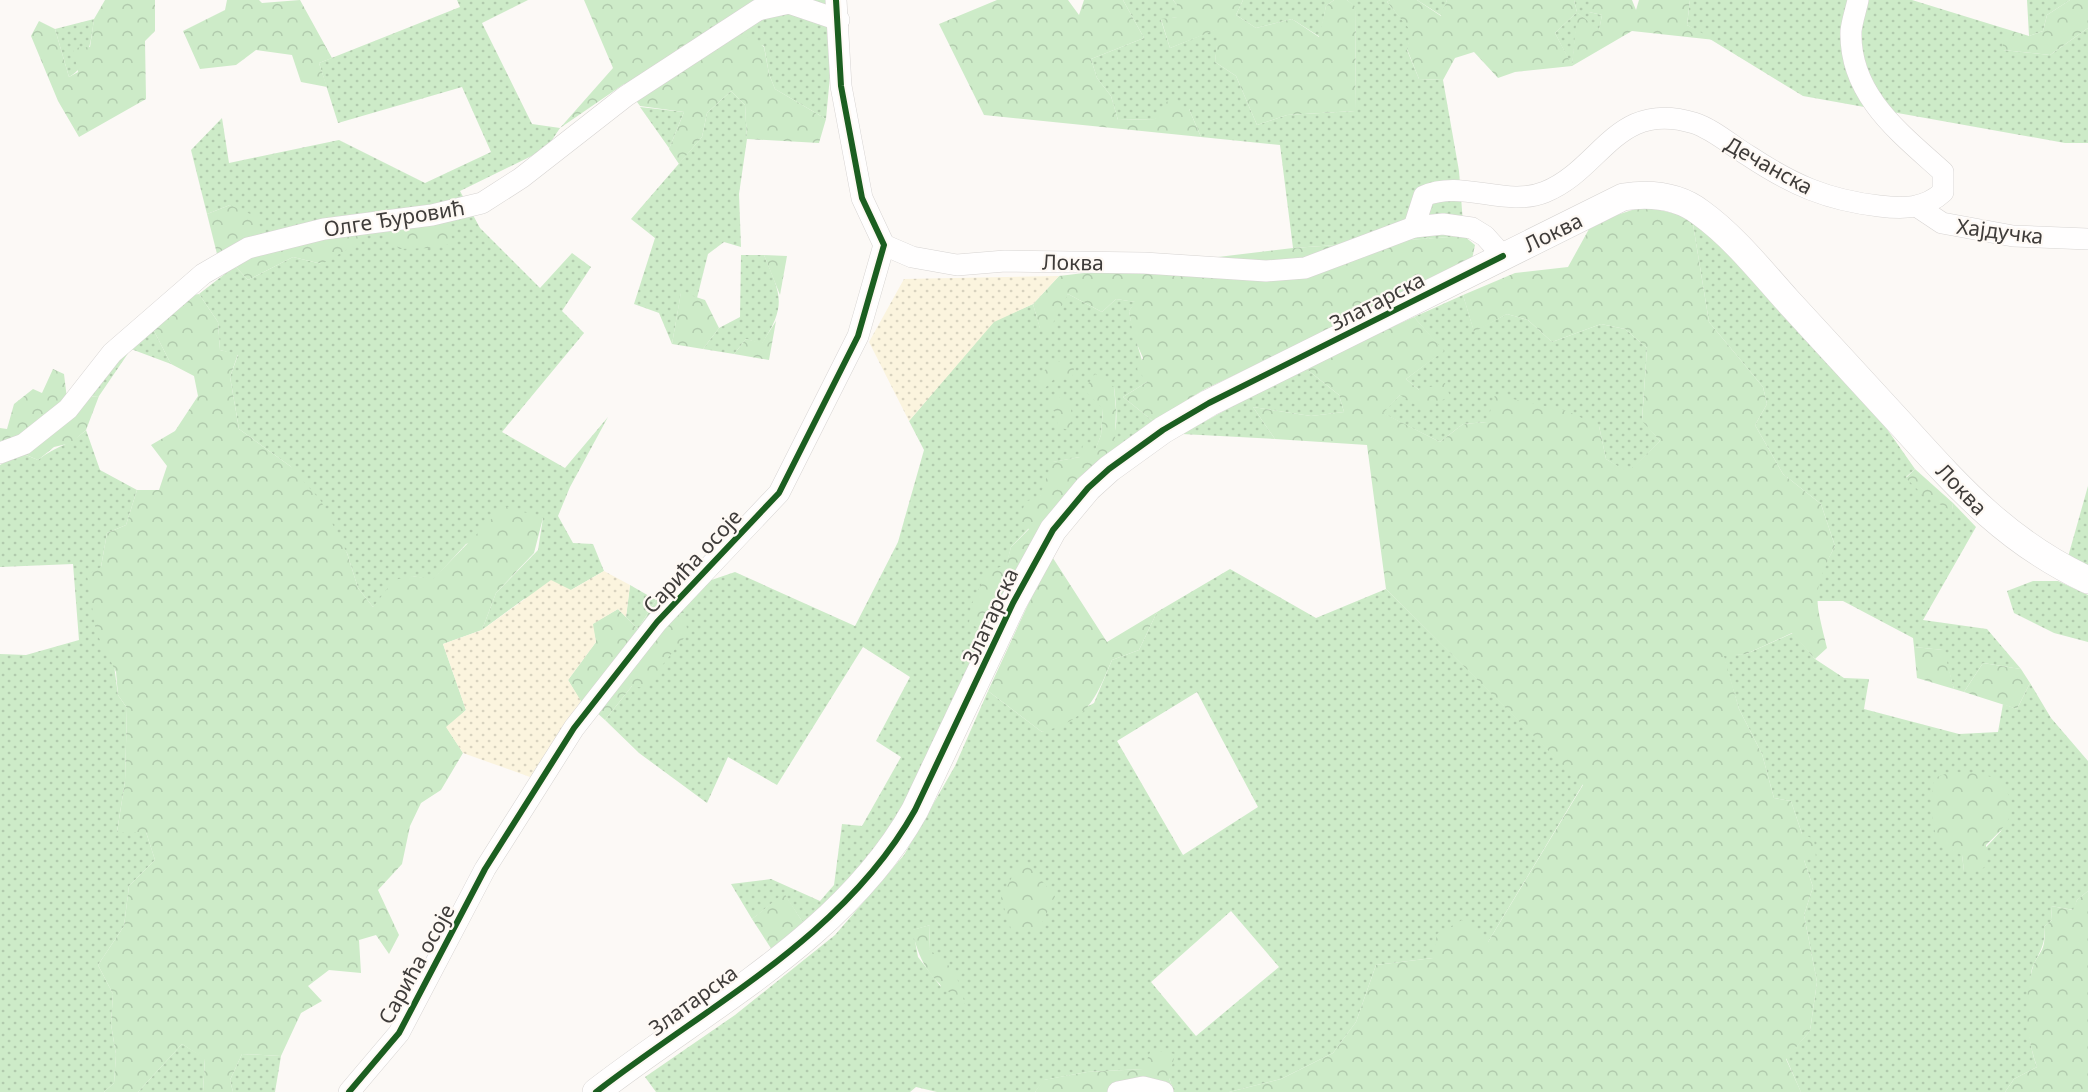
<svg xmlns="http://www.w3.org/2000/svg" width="2088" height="1092" font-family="'Noto Sans',sans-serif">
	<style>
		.grass { fill: url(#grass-dots); fill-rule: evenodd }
		.forest { fill: url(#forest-crowns); fill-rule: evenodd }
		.sand { fill: url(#sand-dots) }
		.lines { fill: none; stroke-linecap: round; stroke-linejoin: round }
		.minor-casing { stroke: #d7d4d2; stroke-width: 22 }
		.major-casing { stroke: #d7d4d2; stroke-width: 28 }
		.minor { stroke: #fffefe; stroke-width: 21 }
		.major { stroke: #fffefe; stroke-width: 27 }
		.cycleway-casing { stroke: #fef9f4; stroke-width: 10 }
		.cycleway { stroke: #1b5e20; stroke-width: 6 }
		.labels { text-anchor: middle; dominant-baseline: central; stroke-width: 4.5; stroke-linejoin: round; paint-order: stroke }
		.street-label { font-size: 21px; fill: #3f3c3a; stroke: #fef9f4 }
	</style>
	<defs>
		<pattern id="grass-dots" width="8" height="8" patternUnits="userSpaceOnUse" patternTransform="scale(1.5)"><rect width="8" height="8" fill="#cdebc8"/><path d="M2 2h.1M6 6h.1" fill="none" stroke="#b1caad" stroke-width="1.8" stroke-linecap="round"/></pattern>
		<pattern id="forest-crowns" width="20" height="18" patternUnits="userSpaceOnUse" patternTransform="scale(1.5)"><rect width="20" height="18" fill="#cdebc8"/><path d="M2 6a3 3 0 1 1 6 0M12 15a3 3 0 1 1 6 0" fill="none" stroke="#b1caad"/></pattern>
		<pattern id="sand-dots" width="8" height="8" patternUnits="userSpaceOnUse" patternTransform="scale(1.5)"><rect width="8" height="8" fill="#fbf4de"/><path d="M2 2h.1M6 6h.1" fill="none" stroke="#d8d2bf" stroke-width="1.8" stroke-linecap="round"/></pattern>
	</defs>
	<rect width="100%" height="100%" fill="#fcf9f6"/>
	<g class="grass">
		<polygon points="457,0 528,0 482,23 532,124 560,128 546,149 460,191 480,228 540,288 572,253 591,267 562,311 584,333 502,432 565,468 608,417 570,487 558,516 573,543 593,544 604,571 571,590 524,599 482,630 496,593 538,550 543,518 466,544 433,580 412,576 373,607 358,588 347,553 290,466 239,429 230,377 238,355 220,350 218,322 199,294 235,266 248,280 293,257 322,264 263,237 230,205 207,214 191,150 222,118 229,163 339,140 425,183 491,152 462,87 338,123 319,63 460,7"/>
		<polygon points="774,0 837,0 826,119 775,89 769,74 764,46 701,30"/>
		<polygon points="1123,0 1173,0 1177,5 1177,17 1161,20 1170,48 1219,28 1215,62 1236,76 1257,125 1287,115 1355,111 1356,8 1347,0 1390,0 1387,2 1412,31 1407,50 1419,79 1443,80 1459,171 1464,236 1293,248 1280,145 1201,137 1189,109 1155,119 1118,120 1111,96 1097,78 1091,59 1144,38"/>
		<polygon points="1243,0 1334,0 1326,6 1320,37 1292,19 1256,28 1236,15"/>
		<polygon points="1417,0 1447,0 1442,16"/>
		<polygon points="1574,0 1589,0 1589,12 1602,15 1599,31 1578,13 1572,66 1555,33 1577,12"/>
		<polygon points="1690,0 1912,0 2003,28 2003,50 2050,55 2088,28 2088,143 2065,143 1803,96 1687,25"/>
		<polygon points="2027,0 2070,0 2047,15 2043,31 2029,36"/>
		<path d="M94,19C91,40 89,66 69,77L55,29Z"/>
		<polygon points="731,91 745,105 747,139 739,194 741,247 724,242 708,254 697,298 681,293 672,344 659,313 634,304 655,238 631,219 702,137 707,113"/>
		<polygon points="640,107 684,112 669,149 669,148"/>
		<polygon points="1692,218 1706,228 1868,402 1915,469 1906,477 1952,510 1953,503 1976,527 1923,620 1987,629 2021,669 1983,663 1964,692 1954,689 1943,650 1914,647 1913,638 1843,601 1815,601 1820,575 1835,546 1821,504 1783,474 1755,425 1767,404 1763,387 1709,322"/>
		<path d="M741,255H764C781,296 787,304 762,344L746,339L734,354L703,349L719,328L740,317Z"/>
		<path d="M1068,294L1102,312L1116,299L1136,302L1129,311C1133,336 1143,358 1147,382L1123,397L1153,421L1101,464C1119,433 1118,421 1114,387L1103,409L1101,435L1095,451L1080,457L1053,462L1029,528L1011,547L990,632L884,844L804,924L784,894L752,919L731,884L771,879L820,901L834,885L842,824L862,826L901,757L876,741L910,677L863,647L777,785L728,757L707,803L639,753L605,720L632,686L679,591L735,572L855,626L898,542L924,450L909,421L994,321L1033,304L1040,328Z"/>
		<polygon points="1463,295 1474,331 1507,314 1528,320 1552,342 1601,324 1625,329 1647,348 1642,420 1660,441 1628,473 1606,459 1599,426 1487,422 1463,424 1440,442 1382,413 1400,395 1419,390 1406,379 1443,351 1414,317"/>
		<polygon points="155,324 154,331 171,364 131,349 99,396 77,398"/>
		<polygon points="1304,367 1339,395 1344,412 1311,416 1253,407 1275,439 1182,434"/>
		<path d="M86,430L100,470L137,490L126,525L107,533L101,567L118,695L127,708L125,781L117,832H146L155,860L129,886L124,926L98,965L113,994L111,1024L116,1055L114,1083L104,1092H0V654L26,655L79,640L73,564L0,567V465L21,453L38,460C56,446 70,445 86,430Z"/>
		<polygon points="2088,486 2088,566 2068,557"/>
		<path d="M1230,569L1316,618L1386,589L1583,784L1488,942L1433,958L1376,965L1356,1022L1333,1053L1281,1079L1229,1092H1174L1169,1078L1143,1069L1087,1072L1044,1080L1035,1092H937L916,1087L910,1092H656L645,1077L735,1015L835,935L904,855L955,766L988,691L1042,732L1094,703L1112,660L1139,650L1157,612ZM1197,692L1258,807L1183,855L1117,741ZM1231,911L1279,967L1196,1036L1151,982ZM930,925L929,949L941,987L918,957L913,930Z"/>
		<polygon points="2033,581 2058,581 2088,595 2088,642 2054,633 2014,613 2007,591"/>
		<polygon points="630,585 656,600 638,629 626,617"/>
		<path d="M1793,633L1815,659L1844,678L1869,679L1864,709L1959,734L1998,732L2003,704L2017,709L2030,683L2051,718L2088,761V891L2077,900L2074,910L2051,906L2052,920L2044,927C2046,944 2040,951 2033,966C2030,972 2031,982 2030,989C2028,1017 2027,1040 2037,1067L2014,1079L2005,1092H1801L1800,1090L1786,1058L1810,1031L1817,982L1804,915L1813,887L1804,860L1802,834L1791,801L1774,798L1762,754L1739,709L1723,655L1746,654ZM2002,830L1964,871L1962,855Z"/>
		<polygon points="182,1044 205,1058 203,1092 138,1092"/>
		<polygon points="242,1054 281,1056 275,1092 233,1092 230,1080"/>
	</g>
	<g class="forest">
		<polygon points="105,0 155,0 155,31 145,41 146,99 79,137 58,101 31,36 39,21 55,29 69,77 78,72 73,48 90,47 94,19"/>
		<polygon points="227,0 259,0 262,3 300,0 332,58 319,63 327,87 301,82 292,55 256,50 236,65 200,69 183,31 225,10"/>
		<polygon points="584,0 774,0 703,30 752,38 764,47 769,74 775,89 826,119 819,143 747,139 745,105 731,91 707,113 702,137 679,164 669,149 684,112 640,106 624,84 560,128 613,68"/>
		<polygon points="997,0 1068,0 1079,15 1084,0 1123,0 1144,38 1091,59 1097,78 1111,96 1118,120 1155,119 1168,100 1189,109 1201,137 984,115 939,24"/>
		<polygon points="1173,0 1243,0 1236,15 1256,28 1292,19 1319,37 1326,6 1334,0 1347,0 1356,7 1355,111 1287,115 1257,125 1236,76 1215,62 1218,29 1170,48 1161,19 1177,17 1177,5"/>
		<path d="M1390,0H1417L1441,16L1447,0H1574L1577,12L1599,30L1602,15L1589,12V0H1632L1636,10L1639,0H1690L1687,25L1715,40L1632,31L1572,66L1515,72L1498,78L1474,52L1455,58L1443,80L1419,79L1407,49L1411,31L1387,2ZM1576,13L1577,14L1572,65L1555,33Z"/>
		<polygon points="2070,0 2088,0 2088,28 2050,55 2003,50 2003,28 2029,36 2043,31 2047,15"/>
		<polygon points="230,205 257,217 263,237 217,254 207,214"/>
		<path d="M1644,206L1692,218L1709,322L1763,387L1767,404L1755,425L1783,474L1821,504L1835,546C1811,593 1815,598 1827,648L1815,659L1792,633L1746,654L1724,656L1739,709L1762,754L1774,798L1791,801L1802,834L1814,839L1816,858L1804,860L1813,887L1804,915L1817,982L1810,1031L1786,1059L1801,1092H1229L1281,1079L1333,1053L1356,1022L1376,965L1433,958L1437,934L1462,920L1488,942L1583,785L1386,589L1367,445L1275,439L1253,407L1311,416L1344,412L1339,395L1304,367L1414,317L1444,351L1406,379L1419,390L1445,383L1450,396L1424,410L1400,395L1383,413L1440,442L1463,424L1487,422L1495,395L1567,411L1599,426L1606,459L1628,472L1660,441L1642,421L1647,348L1625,329L1601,324L1552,342L1528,320L1507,314L1474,332L1463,295L1515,273L1568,267L1589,229L1617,215Z"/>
		<polygon points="447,222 453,243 430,248 399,249 381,227"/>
		<polygon points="354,232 367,238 322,264 293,257 248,280 235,266 273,247"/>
		<polygon points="1464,236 1475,245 1471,264 1205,389 1153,421 1123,397 1147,382 1137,369 1143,358 1133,335 1129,311 1135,302 1116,299 1102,312 1068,294 1050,329 1040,329 1033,304 1059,276 1293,248"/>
		<polygon points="764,255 787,256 780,295"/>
		<polygon points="681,292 705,300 719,328 703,349 672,344"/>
		<polygon points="199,294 218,322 220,350 238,354 230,377 239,429 290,466 321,501 347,553 358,588 373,607 394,580 412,576 433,579 504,506 543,518 534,553 496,593 482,630 443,644 466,710 447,728 463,753 441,790 421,803 410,826 402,864 378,890 399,935 389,954 376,935 359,940 361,973 329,970 308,986 322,1001 301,1013 281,1056 242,1054 230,1080 233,1092 203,1092 205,1059 182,1044 138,1092 104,1092 114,1083 116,1055 111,1024 113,994 98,965 124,926 129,886 155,860 146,832 117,832 125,781 127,708 118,695 116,672 96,632 87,575 101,567 107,533 126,525 137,490 159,490 167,466 151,445 175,431 198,396 194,376 171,364 154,331 156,301"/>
		<polygon points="776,321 769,360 734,354 746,339 762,343"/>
		<polygon points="1054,362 1062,362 1074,368 1072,380 1055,378 1042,391 1037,377"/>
		<polygon points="53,369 64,374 67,399 99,396 86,430 71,443 54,447 38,460 0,444 0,428 7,429 14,404 33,389 42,393"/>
		<polygon points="1095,374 1114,387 1116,410 1115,441 990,632 969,624 971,604 988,571 1006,565 1011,547 1029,529 1019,522 1025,502 1040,496 1052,462 1080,457 1083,445 1095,450 1101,435 1103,409 1084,390"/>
		<polygon points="1055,395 1070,403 1072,416 1069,430 1057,427 1058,414 1048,407 1047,402"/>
		<polygon points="1915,469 1953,503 1952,511 1923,495 1906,478"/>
		<path d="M1051,555L1107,642L1157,612L1139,650L1112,660C1094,702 1088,719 1042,732L988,691Z"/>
		<polygon points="679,591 688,633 644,688 632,686 605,720 595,711 530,777 581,702 568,680 596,642 592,624 618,609 638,629 656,600"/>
		<polygon points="1914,647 1944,650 1954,689 1917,678"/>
		<polygon points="1983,663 2021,669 2030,683 2017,709 1964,692"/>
		<path d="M1951,772C1965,773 1985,772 1997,780C2001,782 2004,787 2006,791C2022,812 2001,831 1986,845L1987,865L1979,871H1964L1962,855L1937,844L1931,808L1934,778Z"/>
		<polygon points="1022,858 1055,896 1039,929 1011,929 1001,898"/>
		<path d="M2088,891V1092H2005L2014,1079L2037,1067C2026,1036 2023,1002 2032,970C2037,951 2047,954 2044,927L2052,920L2051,906L2073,910L2077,900Z"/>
		<polygon points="784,893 804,924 772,950 752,919"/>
		<path d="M930,925L929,949L955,971L965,1004C933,981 921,969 912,930Z"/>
		<polygon points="1151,1050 1175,1054 1169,1078 1174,1092 1035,1092 1043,1080 1087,1072 1143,1069"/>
	</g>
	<g class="sand">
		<polygon points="1059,276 1033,304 994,322 909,421 869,342 904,279"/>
		<polygon points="604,571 630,585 626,617 618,609 593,624 596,642 568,680 581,701 530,777 463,753 446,727 466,710 443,644 482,630 551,580 571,590"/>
	</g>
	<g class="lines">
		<defs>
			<g id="minor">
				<polyline points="1918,207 1942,223 2013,236 2088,239"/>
				<path d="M1414,227L1424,196C1462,179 1506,208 1545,192C1602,169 1616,99 1694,123C1713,129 1732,146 1749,156C1793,185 1827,200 1879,206C1903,209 1925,209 1943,192V172C1900,133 1849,95 1851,31C1852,21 1856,10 1858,0"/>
				<polyline points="884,245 912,257 957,265 1005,261 1144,263 1266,271 1305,268 1414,227 1443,224 1472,228 1485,236 1503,256"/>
				<polyline points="0,453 24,444 68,409 112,353 203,274 248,248 324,229 432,215 482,203 521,178 626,96 758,10 789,3 839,20"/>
				<polyline points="349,1092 399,1033 485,869 574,728 657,622 779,493 858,336 884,245 862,198 841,86 836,0"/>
				<polyline points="1118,1092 1143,1087 1163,1092"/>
			</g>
			<path id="major" d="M596,1092C707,1006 845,936 915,810L1013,603L1053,530L1088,488L1109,469L1163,430L1209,403L1623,197C1650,193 1679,196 1701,213C1733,236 1761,271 1787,300C1825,341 1863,383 1901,424C1960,489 2007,542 2088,580"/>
		</defs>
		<use href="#minor" class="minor-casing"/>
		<use href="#major" class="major-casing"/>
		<use href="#minor" class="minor"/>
		<use href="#major" class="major"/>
		<defs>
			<g id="cycleway">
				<polyline points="349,1092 399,1033 485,869 574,728 657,622 779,493 858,336 884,245 862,198 841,86 836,0"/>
				<path d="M596,1092C707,1006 845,936 915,810L1013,603L1053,530L1088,488L1109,469L1163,430L1209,403L1503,256"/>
			</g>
		</defs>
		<use href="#cycleway" class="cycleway-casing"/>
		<use href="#cycleway" class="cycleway"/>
	</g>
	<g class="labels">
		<g class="street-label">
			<text transform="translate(1769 165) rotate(29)">Дечанска</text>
			<text transform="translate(394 218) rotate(-9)">Олге Ђуровић</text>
			<text transform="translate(2000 231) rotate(7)">Хајдучка</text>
			<text transform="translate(1553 232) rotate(-26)">Локва</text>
			<text transform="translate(1073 262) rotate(1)">Локва</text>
			<text transform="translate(1377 301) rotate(-27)">Златарска</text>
			<text transform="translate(1962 489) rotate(46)">Локва</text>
			<text transform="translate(692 561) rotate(-47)">Сарића осоје</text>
			<text transform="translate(990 616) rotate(-65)">Златарска</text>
			<text transform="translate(416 964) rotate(-61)">Сарића осоје</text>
			<text transform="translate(693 1000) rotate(-36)">Златарска</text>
		</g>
	</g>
</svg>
